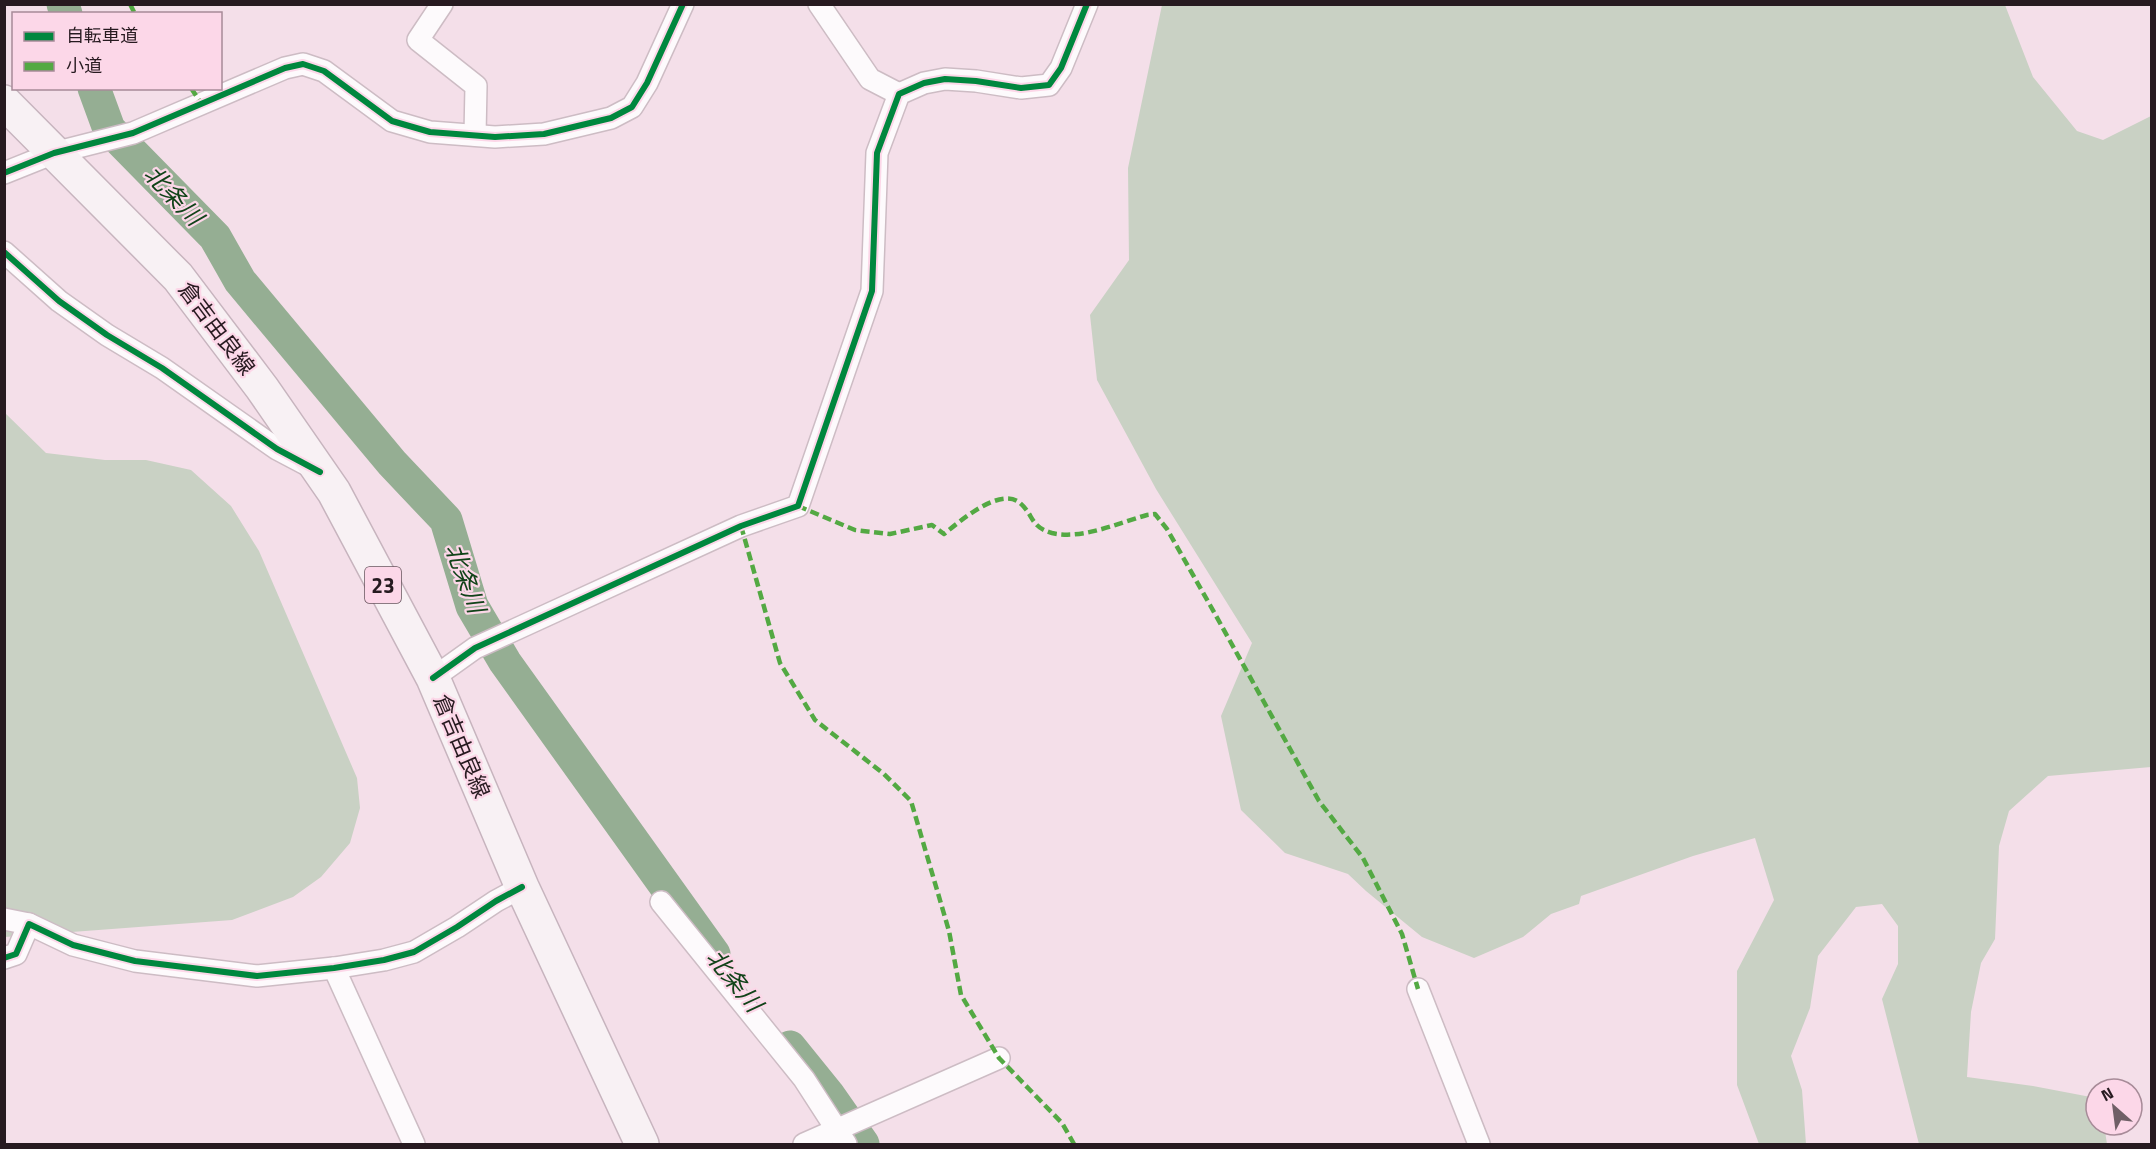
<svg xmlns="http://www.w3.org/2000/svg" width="2156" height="1149" font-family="'Titillium Web','Noto Sans JP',sans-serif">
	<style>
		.green { fill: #c9d1c4 }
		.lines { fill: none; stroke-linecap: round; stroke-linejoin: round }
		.river { stroke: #95ae93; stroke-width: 33 }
		.street-casing { stroke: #cdbcc4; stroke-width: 24 }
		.primary-casing { stroke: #c7b4be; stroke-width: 36 }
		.street { stroke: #fdfafc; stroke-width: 21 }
		.primary { stroke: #f8f1f4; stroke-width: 33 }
		.quiet { stroke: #53a943; stroke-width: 4.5; stroke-dasharray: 9 4.5; stroke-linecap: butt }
		.cycleway-casing { stroke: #fcd7e8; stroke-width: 10 }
		.cycleway { stroke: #00873e; stroke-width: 6 }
		.labels { text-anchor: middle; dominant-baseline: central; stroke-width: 4.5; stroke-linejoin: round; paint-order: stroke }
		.shield { fill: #fcd7e8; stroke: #67535c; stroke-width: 1.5 }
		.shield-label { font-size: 21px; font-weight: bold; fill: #271a20 }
		.street-label { font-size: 22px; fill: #271a20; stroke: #fcd7e8 }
		.water-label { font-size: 24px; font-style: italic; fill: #114319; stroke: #fcd7e8 }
	</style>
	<rect width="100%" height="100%" fill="#f4dfe9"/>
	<g class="green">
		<polygon points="1162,5 2005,5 2033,77 2077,131 2103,140 2151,116 2151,767 2048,776 2009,811 1999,846 1995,939 1981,963 1971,1012 1967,1077 2033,1086 2096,1098 2096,1125 2104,1125 2107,1144 1919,1144 1882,999 1898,964 1898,926 1882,904 1856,907 1818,956 1810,1008 1791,1056 1802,1090 1806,1144 1759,1144 1737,1085 1737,971 1774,900 1755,838 1693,856 1581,896 1579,904 1551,914 1523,937 1474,958 1422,937 1366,891 1348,874 1285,853 1241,810 1221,716 1252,643 1156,489 1097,380 1090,315 1129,260 1128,168"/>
		<polygon points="4,412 46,453 105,460 146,460 191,470 231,506 259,551 357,778 360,808 350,843 321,877 293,897 232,920 5,937"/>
	</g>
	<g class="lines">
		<g class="river">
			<polyline points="63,4 66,14"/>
			<polyline points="94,88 109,129 215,237 240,281 392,463 446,520 472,606 505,662 714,954"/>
			<polyline points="790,1047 828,1094 863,1144"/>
		</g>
		<defs>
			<g id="street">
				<polyline points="442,4 418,40 476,86 475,135"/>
				<polyline points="819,4 870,79 899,94"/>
				<polyline points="4,173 54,153 133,133 285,68 303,64 324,71 392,121 430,132 495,137 544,134 611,118 632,107 647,83 683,4"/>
				<polyline points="4,252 59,301 107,335 162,368 277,449 313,468"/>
				<polyline points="433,678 475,648 741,526 798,506 872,291 877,153 899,94 924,83 945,79 976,81 1021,88 1049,85 1061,68 1087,4"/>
				<polyline points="661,902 804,1079 846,1144"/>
				<polyline points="4,919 29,924"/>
				<polyline points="4,958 16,954 29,924 73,945 135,961 257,976 334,968 384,960 414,952 457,927 496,901 522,887"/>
				<polyline points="334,968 414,1144"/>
				<polyline points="1418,989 1479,1144"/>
				<polyline points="804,1144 999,1058"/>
			</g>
			<polyline id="primary" points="4,102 178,277 262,388 334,492 433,678 522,887 642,1144"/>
		</defs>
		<use href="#street" class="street-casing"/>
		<use href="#primary" class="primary-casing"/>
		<use href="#street" class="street"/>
		<use href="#primary" class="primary"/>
		<g class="quiet">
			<polyline points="130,4 135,14"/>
			<polyline points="191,88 201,103"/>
			<path d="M798,506L855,530L890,534L932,525L944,534C959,522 1000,486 1020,503C1034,515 1030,527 1052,533C1082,540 1118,523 1147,515L1155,514L1167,529L1210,605L1319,801L1363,858L1402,934L1418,989"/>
			<polyline points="741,526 780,663 815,720 884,774 911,801 949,931 961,995 999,1058 1062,1123 1074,1144"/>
		</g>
		<defs>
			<g id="cycleway">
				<polyline points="4,173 54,153 133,133 285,68 303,64 324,71 392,121 430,132 495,137 544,134 611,118 632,107 647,83 683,4"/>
				<polyline points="4,252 59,301 107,335 162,368 277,449 320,472"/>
				<polyline points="433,678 475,648 741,526 798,506 872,291 877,153 899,94 924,83 945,79 976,81 1021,88 1049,85 1061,68 1087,4"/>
				<polyline points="4,958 16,954 29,924 73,945 135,961 257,976 334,968 384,960 414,952 457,927 496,901 522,887"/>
			</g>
		</defs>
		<use href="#cycleway" class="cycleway-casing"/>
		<use href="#cycleway" class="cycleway"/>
	</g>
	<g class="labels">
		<rect class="shield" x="365" y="567" width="36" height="36" rx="4.5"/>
		<g class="shield-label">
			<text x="383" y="585">23</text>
		</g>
		<g class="street-label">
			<text transform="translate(217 328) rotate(53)">倉吉由良線</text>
			<text transform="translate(462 746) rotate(67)">倉吉由良線</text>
		</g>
		<g class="water-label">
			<text transform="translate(174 195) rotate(46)">北条川</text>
			<text transform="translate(466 578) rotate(70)">北条川</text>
			<text transform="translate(735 980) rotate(51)">北条川</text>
		</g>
	</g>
	<rect width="2156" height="1149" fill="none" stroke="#271a20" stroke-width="12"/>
	<rect x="12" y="12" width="210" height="78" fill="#fcd7e8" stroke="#a78b98" stroke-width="1.5"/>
	<rect x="24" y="32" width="30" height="9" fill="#00873e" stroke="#a78b98" stroke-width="1.5"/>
	<text x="66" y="42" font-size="18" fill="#271a20">自転車道</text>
	<rect x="24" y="62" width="30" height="9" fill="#53a943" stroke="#a78b98" stroke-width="1.5"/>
	<text x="66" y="72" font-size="18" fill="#271a20">小道</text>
	<g transform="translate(2114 1107) rotate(332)"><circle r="28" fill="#fcd7e8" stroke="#a78b98" stroke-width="1.5"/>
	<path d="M0-4.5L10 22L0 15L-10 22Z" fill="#6f5f66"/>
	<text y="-9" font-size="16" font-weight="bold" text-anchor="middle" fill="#271a20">N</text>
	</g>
</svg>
